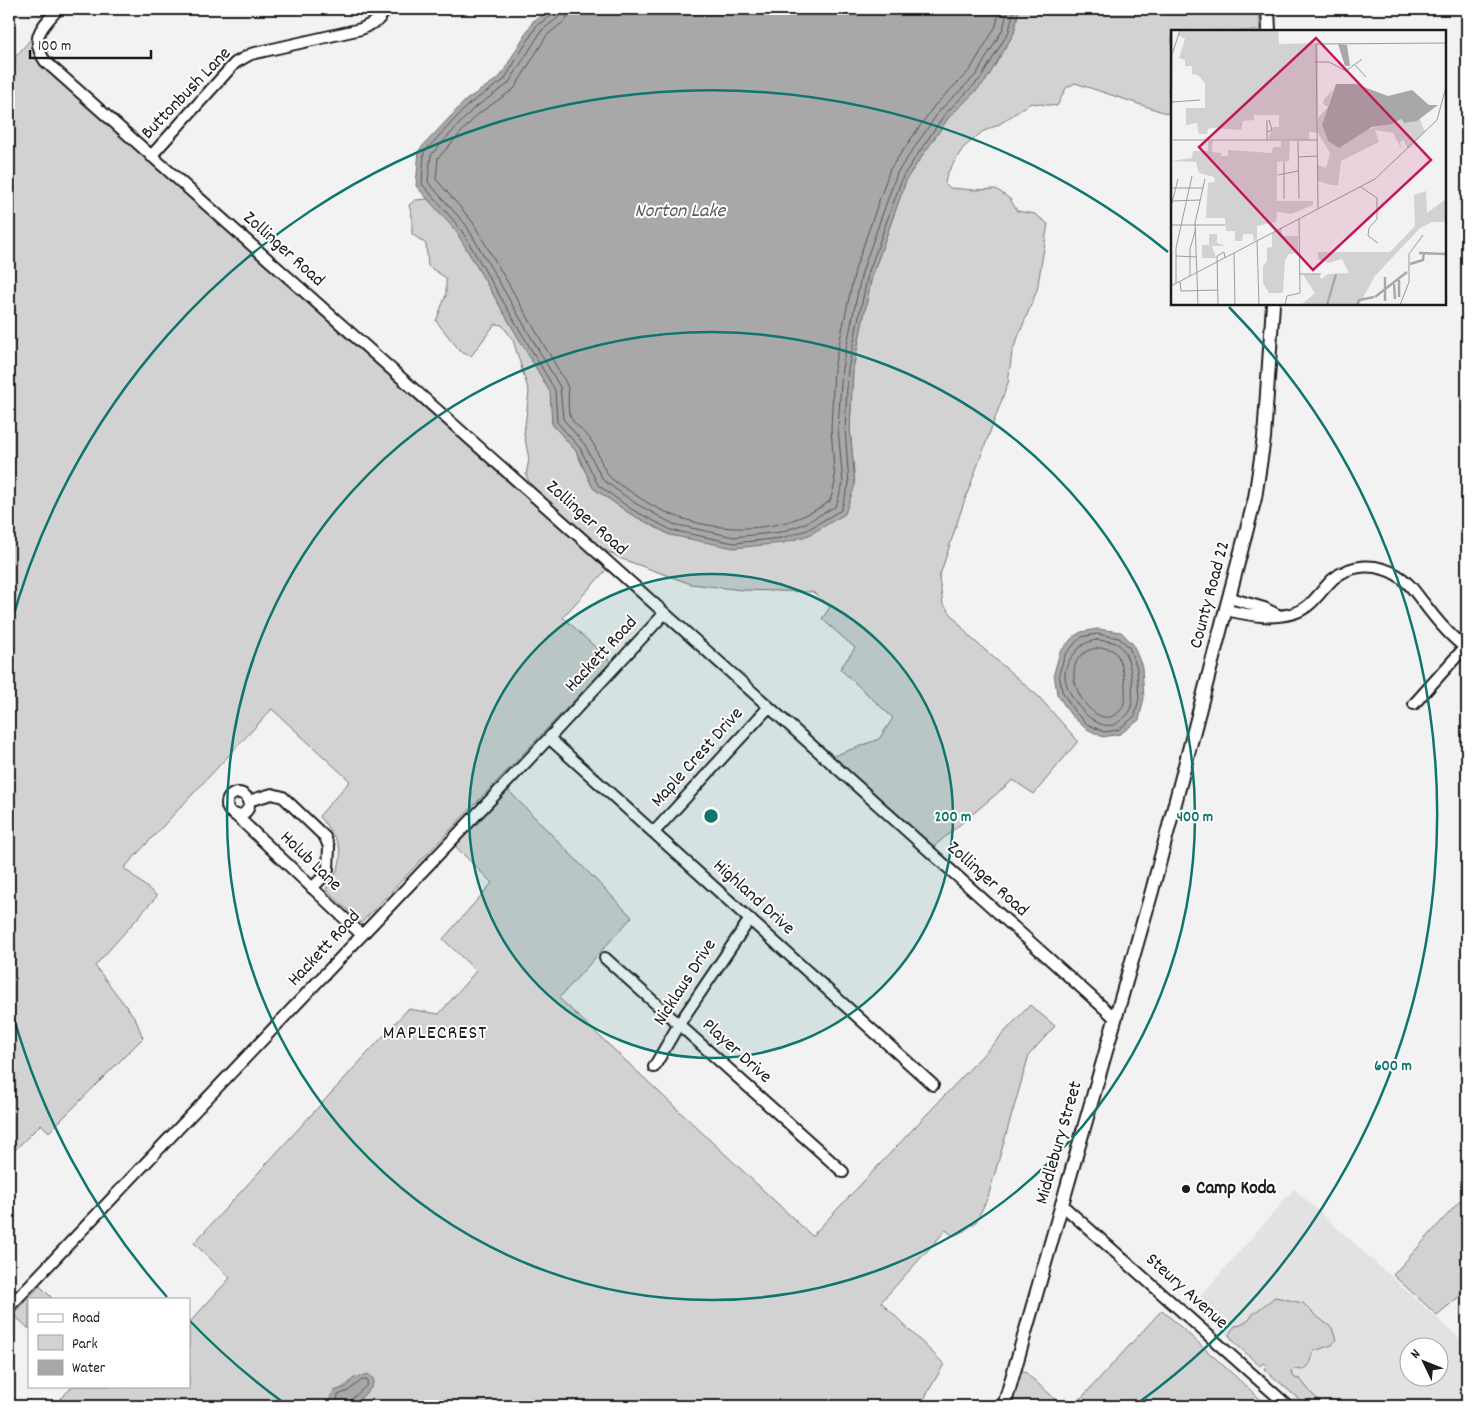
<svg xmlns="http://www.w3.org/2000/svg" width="1476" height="1415" font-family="Dekko,sans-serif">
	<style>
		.built { fill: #e2e2e2; fill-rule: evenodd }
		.green { fill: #d2d2d2; stroke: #777 }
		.water { fill: #a8a8a8; stroke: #707070 }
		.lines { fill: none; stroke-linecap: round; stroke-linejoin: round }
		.shore { stroke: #545454; stroke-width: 1 }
		.minor-casing { stroke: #1c1c1c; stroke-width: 14 }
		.major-casing { stroke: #1c1c1c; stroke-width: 16 }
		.minor { stroke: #fff; stroke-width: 10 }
		.major { stroke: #fff; stroke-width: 12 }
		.ring { fill: none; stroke: #0f766e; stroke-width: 2.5 }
		.poi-dot { fill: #1c1c1c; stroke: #fff; stroke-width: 2 }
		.labels { text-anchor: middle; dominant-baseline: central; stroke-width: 4; stroke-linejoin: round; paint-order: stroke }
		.street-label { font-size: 19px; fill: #1c1c1c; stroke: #fff }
		.poi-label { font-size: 19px; font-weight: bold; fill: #1c1c1c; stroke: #fff; text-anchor: start }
		.water-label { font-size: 20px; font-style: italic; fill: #5b5b5b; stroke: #fff }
		.neighbourhood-label { font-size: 20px; letter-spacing: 1px; fill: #1c1c1c; stroke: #fff }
		.inset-river { fill: none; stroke: #a8a8a8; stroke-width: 2.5 }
		.inset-road { fill: none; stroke: #9c9c9c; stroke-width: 1 }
		.view { fill: #c2185b; fill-opacity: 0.15; stroke: #c2185b; stroke-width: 2.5 }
		.inset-edge { fill: none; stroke: #1c1c1c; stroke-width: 2.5 }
		.centre { fill: #0f766e; stroke: #fff; stroke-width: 2.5 }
		.ring-label { font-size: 15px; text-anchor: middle; font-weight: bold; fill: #0f766e; stroke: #fff; stroke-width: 4; stroke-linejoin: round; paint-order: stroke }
	</style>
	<rect width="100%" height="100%" fill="#f2f2f2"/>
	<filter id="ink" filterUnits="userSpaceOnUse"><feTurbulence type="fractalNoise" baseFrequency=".02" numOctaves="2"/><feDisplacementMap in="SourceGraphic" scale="10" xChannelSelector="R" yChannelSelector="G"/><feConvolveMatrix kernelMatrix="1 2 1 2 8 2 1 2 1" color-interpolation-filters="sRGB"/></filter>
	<g filter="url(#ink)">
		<path class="built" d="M1294,1189L1467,1345V1406H1284L1293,1396L1265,1369L1267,1366L1263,1362L1260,1365L1193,1305ZM1408,1348H1438V1378H1408Z"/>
		<g class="green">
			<polygon points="1019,9 1260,9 1260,31 1172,31 1172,76 1168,91 1172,94 1172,115 1075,83 1066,88 1057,106 1031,103 998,125 982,132 963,148 947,174 945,183 950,188 974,190 996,189 1010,199 1017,211 1035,214 1048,224 1037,290 1012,352 1008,383 964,502 939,578 943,604 970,637 1039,697 1078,741 1034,794 1013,780 932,848 831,757 879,739 893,718 840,669 855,648 822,619 830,607 813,592 742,590 691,584 622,559 597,546 533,490 526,475 529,459 524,434 529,392 513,340 502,325 495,324 471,356 461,352 436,321 446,295 446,278 428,266 426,244 412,234 412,215 409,205 415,200 428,199 456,231 551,393 552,424 576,451 593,488 629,513 670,535 855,485 850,428 853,369 872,276 907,178 949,117 985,82 1014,33"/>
			<path d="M44,24L40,53L546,508L607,569L563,617L611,662L361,923L326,889C349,856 343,846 319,816L350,781L272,709L124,868L157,896L95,966L135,1018L143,1038L49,1132L41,1124L9,1156V64Z"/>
			<path d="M508,790L632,917L559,998L812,1236L1030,1005L1055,1026L1029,1055L988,1197L976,1222L964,1231L953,1236L946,1230L881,1302L944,1364L920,1406H352L371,1388L354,1378C347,1386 339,1389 331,1396V1404L333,1406H53L73,1386H189V1323L230,1278L194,1243L408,1009L439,1014L476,971L443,939L492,883L455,846Z"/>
			<polygon points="1467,1193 1467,1290 1437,1315 1393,1275"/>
			<polygon points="40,1286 53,1299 29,1299 29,1329 13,1314"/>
			<polygon points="1275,1297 1303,1303 1315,1315 1332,1328 1336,1340 1332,1345 1314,1351 1309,1364 1303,1370 1295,1369 1291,1371 1292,1374 1295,1378 1300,1379 1312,1394 1325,1406 1307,1406 1264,1369 1266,1366 1263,1363 1260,1366 1235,1343 1229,1335 1231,1331 1235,1326 1241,1325 1249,1320 1253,1314"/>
			<polygon points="1162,1310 1268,1406 1074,1406"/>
			<polygon points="1016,1364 1063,1406 1004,1406"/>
		</g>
		<g class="water">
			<polygon points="553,9 1019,9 1014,33 985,82 949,117 907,178 872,276 853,369 850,428 855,485 845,514 809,535 783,543 734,548 670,535 629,513 593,488 576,451 552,424 550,392 456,231 416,186 419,150 466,100 500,77 533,21"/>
			<polygon points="1097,629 1121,632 1133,644 1142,667 1144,698 1139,720 1120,734 1103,737 1085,728 1070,714 1057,694 1054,673 1060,652 1073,637 1081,632"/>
			<polygon points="368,1374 372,1377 374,1381 371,1388 352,1406 333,1406 331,1404 331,1396 334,1391 346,1387 354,1378"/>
		</g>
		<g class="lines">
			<g class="shore">
				<polyline points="555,9 553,15 537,25 504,80 469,104 424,152 422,184 460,228 555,390 557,422 580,448 598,485 631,509 671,530 734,543 782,538 807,530 841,510 849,484 845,428 848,369 868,274 903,176 945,114 981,78 1009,31 1014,9"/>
				<polyline points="561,9 558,18 542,30 508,84 473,109 431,155 428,182 466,225 560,387 563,419 585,445 603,480 635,503 673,524 734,537 781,532 804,524 836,506 843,483 838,428 842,368 862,272 897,173 940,110 976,75 1003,29 1008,9"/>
				<path d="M569,9L566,20L547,35L514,89L478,114L438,158L436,179L472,221L566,383C571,393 566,406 570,416C574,425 585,432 590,439C598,449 600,463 607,473C612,482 626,488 634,494C690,534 773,542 830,501L835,483L831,428L834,368L855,270L890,169L934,106L970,70L996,26L1000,9"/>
				<polygon points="1097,634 1119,638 1129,647 1137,668 1139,698 1135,716 1118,730 1104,732 1087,724 1074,711 1062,691 1059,674 1065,655 1077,641 1082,637"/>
				<path d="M1097,640C1102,641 1111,641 1116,643C1133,652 1135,695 1130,711C1128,715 1120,721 1116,724C1094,734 1063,693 1065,673C1066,666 1070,658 1075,653C1082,644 1086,642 1097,640Z"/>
				<path d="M1097,648C1102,648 1108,648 1112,650C1124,656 1129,698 1122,708C1120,712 1114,716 1110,717C1085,723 1050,656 1097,648Z"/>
				<polyline points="336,1406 338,1395 348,1391 362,1380 367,1380 367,1385 350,1401 349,1406"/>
			</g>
			<defs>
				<g id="minor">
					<path d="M58,9C42,27 29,37 45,61L580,537L1115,1018"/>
					<polyline points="151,156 235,63 251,54 361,29 377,21 387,9"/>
					<polyline points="1230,598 1264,608 1278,615"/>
					<path d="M1226,610C1249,615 1270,620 1294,613C1312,608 1320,591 1333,579C1352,563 1377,563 1397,575C1409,582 1415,592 1423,602C1434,617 1452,638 1467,649"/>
					<polyline points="1414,704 1465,647"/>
					<polyline points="549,738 933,1085"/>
					<circle cx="238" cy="804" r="11"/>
					<polyline points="248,801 272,794 283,797 325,837 329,847 328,869 324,876 312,888"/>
					<polyline points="234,814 243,822 362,935"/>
					<polyline points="654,832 768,708"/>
					<polyline points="605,958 843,1172"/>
					<polyline points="654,1067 679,1024 750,919"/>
					<polyline points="1061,1204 1288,1406"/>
					<polyline points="9,1307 549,738 664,614"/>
				</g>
				<g id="major">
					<polyline points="1268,9 1269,31"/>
					<polyline points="1004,1406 1152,891 1255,498 1264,438 1273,304"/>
				</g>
			</defs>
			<use href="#minor" class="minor-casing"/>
			<use href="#major" class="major-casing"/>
			<use href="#minor" class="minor"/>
			<use href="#major" class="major"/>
		</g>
	</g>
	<circle cx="711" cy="816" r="242" fill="#0f766e" fill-opacity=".12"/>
	<g class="ring">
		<circle cx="711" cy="816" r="242"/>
		<circle cx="711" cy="816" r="484"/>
		<path d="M284 1403A726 726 0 0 1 189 1320M167 1297A726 726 0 0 1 10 1004M10 628A726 726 0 0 1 1168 252M1229 307A726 726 0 0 1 1138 1403"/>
	</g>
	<circle class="poi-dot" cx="1186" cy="1189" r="5"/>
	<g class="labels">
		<g class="street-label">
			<text transform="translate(187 94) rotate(-46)">Buttonbush Lane</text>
			<text transform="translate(283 250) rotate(42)">Zollinger Road</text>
			<text transform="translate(586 519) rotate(42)">Zollinger Road</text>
			<text transform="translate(1211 595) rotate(-75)">County Road 22</text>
			<text transform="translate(602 655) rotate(-47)">Hackett Road</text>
			<text transform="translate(698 758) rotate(-48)">Maple Crest Drive</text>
			<text transform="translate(310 862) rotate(44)">Holub Lane</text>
			<text transform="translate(987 880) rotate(42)">Zollinger Road</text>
			<text transform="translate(753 898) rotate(42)">Highland Drive</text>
			<text transform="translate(325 949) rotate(-47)">Hackett Road</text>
			<text transform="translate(686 983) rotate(-57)">Nicklaus Drive</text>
			<text transform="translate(736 1052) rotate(42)">Player Drive</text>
			<text transform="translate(1060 1143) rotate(-74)">Middlebury Street</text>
			<text transform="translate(1186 1292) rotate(42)">Steury Avenue</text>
		</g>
		<g class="poi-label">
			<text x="1196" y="1189">Camp Koda</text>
		</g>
		<g class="water-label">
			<text x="680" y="212">Norton Lake</text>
		</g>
		<g class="neighbourhood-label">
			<text x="435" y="1034">MAPLECREST</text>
		</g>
	</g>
	<g transform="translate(1171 30)">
		<rect width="275" height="275" fill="#f2f2f2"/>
		<path d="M10,0H107L108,14L147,13V88L157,77L152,74L153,69L162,59L155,84L151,95L157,111L171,116L190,102L230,89L232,93L249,89L254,102L237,119L232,110L229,112L231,120L222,103L204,100L208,112L170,131L167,155H160L147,151V135L155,138L159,123L147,103L138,102V110L97,109L102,97H108V85H83V90L72,91L70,100L41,98L37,99L36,104H28L26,93L15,95V78H34V53L27,45L21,44V36H14V30L8,28L14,9L7,5ZM37,111H42L41,122L50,123V126H57V120L101,123L102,117H110V111H119L118,131L106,132V171H142V175L120,184L106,182L105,192L86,196V210L83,211L82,204H72L71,211H64V201H55L54,188H35L37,153L44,152L43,147L28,143L25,132L0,131L21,128L22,121H37ZM255,161L256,183L275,169V192H261L249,198L204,246L188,275H130L144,263L132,245L148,244L150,249L157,244L178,243L171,229L158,233L147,229V222H219L244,196L243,165ZM111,198V206H127V223L118,224L114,230L112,263H98L92,253V236L96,231V218L101,217V203ZM38,204H46V213L55,216H41L45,228H31V215H38Z" fill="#d2d2d2"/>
		<path d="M167,14L176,15L179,36H174ZM165,54H185L217,66L241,60L258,75H267L246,91L233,93L230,89L221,94L201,97L168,118L157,111L151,95Z" fill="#a8a8a8"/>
		<path class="inset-river" d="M248,223L275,224M239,234L252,230L253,222M214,247V271M228,250V267M223,254L224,269M204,267L236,242M156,275L165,244M186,275L188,270L203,267"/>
		<path class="inset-road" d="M1,0V21M144,32H158L175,41L191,29M184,35L195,47M1,72L29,70M96,102L101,100L98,90M2,110H146M96,110V90M127,111L128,169M0,119L1,25L9,0M127,127L146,126M113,132V169M107,145L127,141M190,157L206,168V189L198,198L197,206L207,213M0,158H32M0,171L29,170M0,177L7,149M147,179L145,14L275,13M0,195H54M86,211L88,275M63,223L64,275M5,226L26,227M129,244H150M19,246V219L25,198M9,252L10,261L46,260M5,253V218L21,146M0,256L204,149L266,90L275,57M27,275L24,193L34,149M47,275L46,226L53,222L54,228M114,275L116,266L129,263L128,189M229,275L238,252V224L252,205"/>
		<path class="view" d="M145,8L260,130L142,240L28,117Z"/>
		<rect width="275" height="275" class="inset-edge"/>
	</g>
	<circle cx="711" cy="816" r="8" class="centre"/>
	<g class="ring-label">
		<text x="953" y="821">200 m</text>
		<text x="1195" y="821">400 m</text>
		<text x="1393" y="1070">600 m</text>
	</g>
	<rect width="1476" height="1415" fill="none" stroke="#fff" stroke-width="30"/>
	<rect x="15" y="15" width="1446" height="1385" fill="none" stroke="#1c1c1c" stroke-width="2" filter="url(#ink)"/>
	<rect x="28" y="1298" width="162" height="90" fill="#ffffff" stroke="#a4a4a4"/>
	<rect x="38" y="1314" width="25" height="8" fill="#ffffff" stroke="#a4a4a4"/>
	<text x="72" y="1322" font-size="15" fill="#1c1c1c">Road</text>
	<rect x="38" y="1335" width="25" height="15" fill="#d2d2d2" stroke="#a4a4a4"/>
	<text x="72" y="1348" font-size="15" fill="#1c1c1c">Park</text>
	<rect x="38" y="1360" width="25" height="15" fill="#a8a8a8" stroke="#a4a4a4"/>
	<text x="72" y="1372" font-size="15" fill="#1c1c1c">Water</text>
	<g transform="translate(1424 1362) rotate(313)"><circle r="24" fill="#ffffff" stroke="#a4a4a4"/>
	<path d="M0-4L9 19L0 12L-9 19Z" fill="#1c1c1c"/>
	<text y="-8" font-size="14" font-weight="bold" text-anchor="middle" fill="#1c1c1c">N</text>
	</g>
	<path d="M30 50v8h121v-8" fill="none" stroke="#1c1c1c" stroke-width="2.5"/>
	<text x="38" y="50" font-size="15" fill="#1c1c1c" stroke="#ffffff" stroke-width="4" paint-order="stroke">100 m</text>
</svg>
